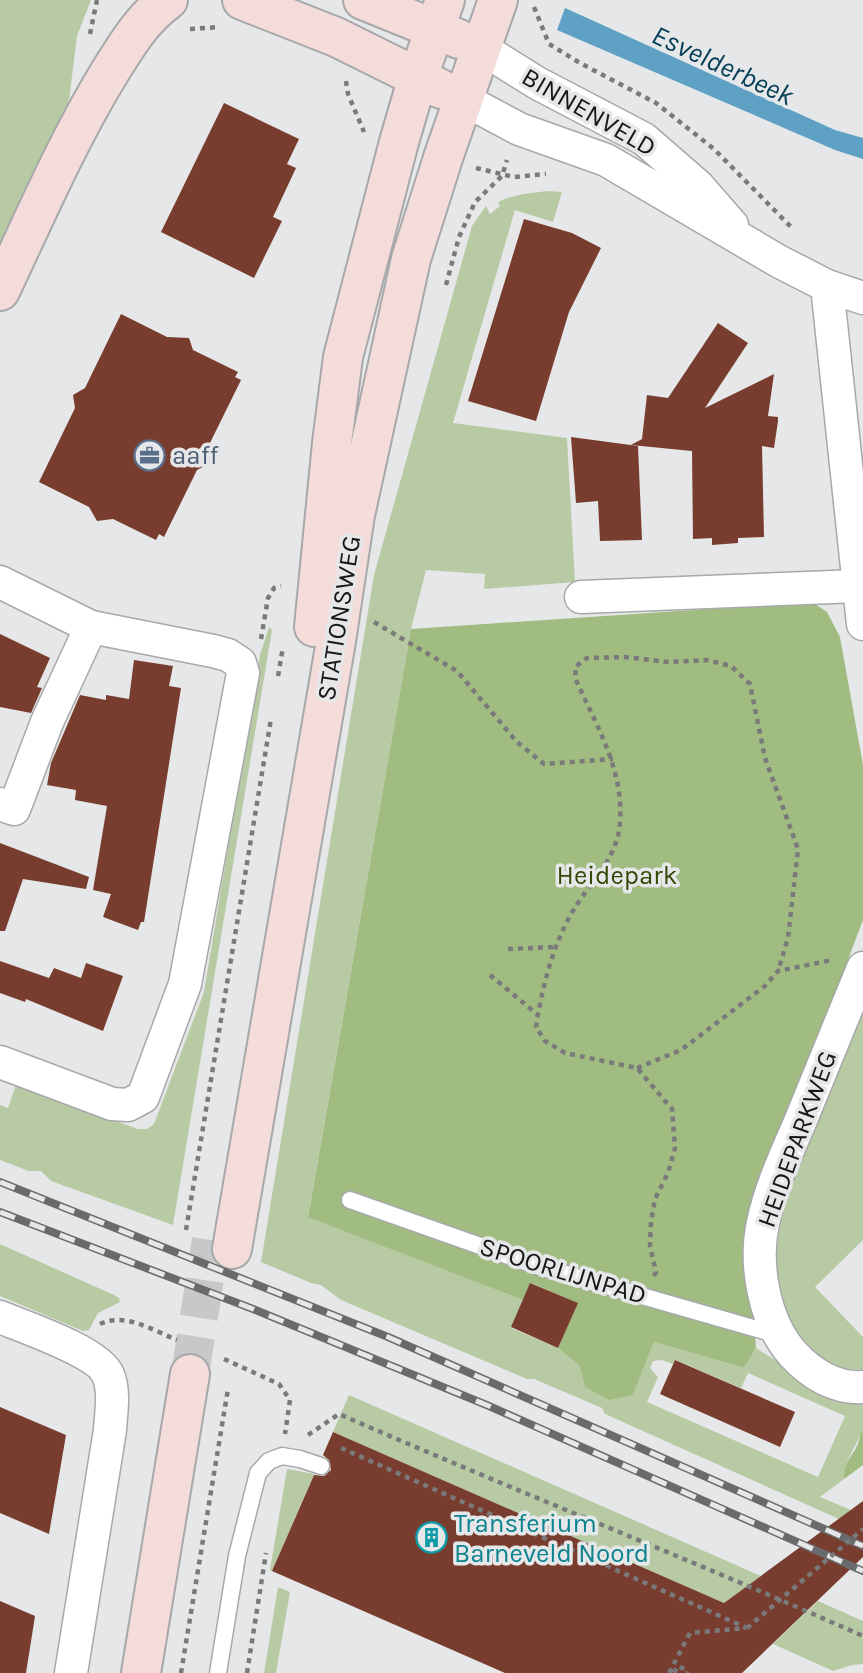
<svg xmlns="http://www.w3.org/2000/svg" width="863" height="1673" font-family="Karla,sans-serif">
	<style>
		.green { fill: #b8caa4; fill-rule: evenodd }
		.forest { fill: #a1bc80 }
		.water { fill: #5fa1c5 }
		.building { fill: #783d2e }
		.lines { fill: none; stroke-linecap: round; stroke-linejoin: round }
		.secondary-tunnel { stroke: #c7c8c9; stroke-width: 38; stroke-dasharray: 38 19; stroke-linecap: butt }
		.lane-casing { stroke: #a7a8a9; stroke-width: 19 }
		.street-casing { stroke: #a7a8a9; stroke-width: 35 }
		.secondary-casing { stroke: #a7a8a9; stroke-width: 42 }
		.path { stroke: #7a7a7b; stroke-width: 4.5; stroke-dasharray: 5 5; stroke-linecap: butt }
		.lane { stroke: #fff; stroke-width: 16 }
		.street { stroke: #fff; stroke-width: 32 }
		.secondary { stroke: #f4dcdb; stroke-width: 38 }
		.rail-casing { stroke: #696a6b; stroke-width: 8 }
		.rail { stroke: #e6e7e8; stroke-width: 5; stroke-dasharray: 16; stroke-linecap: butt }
		.path-bridge { stroke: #7a7a7b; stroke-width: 4.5; stroke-dasharray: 5 5; stroke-linecap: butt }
		.labels { text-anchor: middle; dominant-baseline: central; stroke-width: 7; stroke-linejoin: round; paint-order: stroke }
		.street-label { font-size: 26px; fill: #171718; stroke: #e6e7e8 }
		.service-label { font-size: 26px; fill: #4e5e75; stroke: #e6e7e8; text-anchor: start }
		.park-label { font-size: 26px; fill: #334a07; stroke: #e6e7e8 }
		.culture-label { font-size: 26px; fill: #0d838f; stroke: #e6e7e8; text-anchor: start }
		.water-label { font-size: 28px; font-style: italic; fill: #043e57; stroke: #e6e7e8 }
	</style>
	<rect width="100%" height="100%" fill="#e6e7e8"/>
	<g class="green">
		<polygon points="0,0 91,0 77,36 69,100 46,157 0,256"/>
		<path d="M549,191L562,192L553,222L515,210L453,423L567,438L575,582L484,589L485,574L426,570L411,629L308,1216L523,1300L511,1328L558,1348L580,1366L633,1395L654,1342L744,1368L756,1348L835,1399L863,1405C863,1412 863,1421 863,1428C858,1445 844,1459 844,1479L820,1497L851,1510L839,1519L605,1414L602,1408L534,1379H527L341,1300L321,1285L311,1283L261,1262L374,575L472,226L486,206L490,214L500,206L498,202C515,194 530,193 549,191ZM662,1360L673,1364L676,1360L741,1388L748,1373L845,1416L818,1477L647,1402L658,1377L650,1368L653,1361Z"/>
		<polygon points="269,627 272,630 173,1225 51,1181 41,1171 29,1171 0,1160 0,1105 8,1108 16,1085 138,1129 147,1129 154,1124 204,992 260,655"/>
		<polygon points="863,998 863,1240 815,1287 863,1337 863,1370 843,1369 821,1359 807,1349 787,1326 774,1282 773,1227"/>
		<polygon points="0,1244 114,1295 119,1298 120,1302 98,1313 89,1330 83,1331 0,1296"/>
		<polygon points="349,1395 761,1576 724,1603 333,1432"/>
		<polygon points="287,1469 314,1474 272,1571 270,1570"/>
		<polygon points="278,1587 290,1592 276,1673 264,1673"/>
		<polygon points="818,1601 863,1621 863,1664 852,1665 833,1671 773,1644"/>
	</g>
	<g class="forest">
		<polygon points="812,602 827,612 840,637 863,765 863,920 841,978 847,981 749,1254 756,1348 744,1368 654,1342 633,1395 609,1400 585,1387 580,1366 558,1348 577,1303 531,1283 523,1300 308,1217 411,629"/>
		<path d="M863,1429V1465L844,1479C844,1461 850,1460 857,1446C860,1440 859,1435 863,1429Z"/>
	</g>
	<polygon class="water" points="565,8 835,130 863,138 863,159 835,150 557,30"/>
	<g class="building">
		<polygon points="224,103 299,139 287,164 296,168 273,217 282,221 254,278 161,232"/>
		<polygon points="524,219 572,233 601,248 569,312 536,421 468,401"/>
		<polygon points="121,314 167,337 189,338 193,350 238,372 235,377 241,380 207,449 212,462 197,470 164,537 159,534 156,540 113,519 97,521 89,507 39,482 75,408 73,395 85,388"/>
		<polygon points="718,323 748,343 705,408 774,374 768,416 778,417 778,421 774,448 762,446 764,537 738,538 738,543 712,545 712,538 693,539 692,451 631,445 642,439 647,395 668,398"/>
		<polygon points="571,437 638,446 642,540 600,541 598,501 576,503"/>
		<polygon points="0,634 50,658 37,687 42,688 31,713 0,707"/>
		<polygon points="134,660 173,666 169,686 181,688 144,922 141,922 138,930 103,917 111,894 93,890 107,806 75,800 76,790 47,785 51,763 80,695 106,700 106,695 129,699"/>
		<polygon points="0,843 89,877 86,889 23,879 5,931 0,931"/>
		<polygon points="0,961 49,978 54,968 81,978 86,963 123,976 103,1031 26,999 25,1002 0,993"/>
		<polygon points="530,1283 578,1303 558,1348 511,1327"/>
		<polygon points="675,1360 795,1412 780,1447 660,1394"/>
		<polygon points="0,1407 66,1435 49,1534 0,1513"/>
		<polygon points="333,1432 724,1603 863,1501 863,1557 742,1673 505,1673 272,1571 314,1475 324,1476 331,1470 329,1460 323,1455"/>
		<polygon points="0,1601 35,1616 26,1673 0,1673"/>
	</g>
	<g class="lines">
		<polyline class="secondary-tunnel" points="190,1374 211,1240"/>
		<defs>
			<g id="lane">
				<polyline points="350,1200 534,1265 778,1335"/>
				<polyline points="218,1673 237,1556 258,1473 269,1461 282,1456 300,1459 321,1466"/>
			</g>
			<g id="street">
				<polyline points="481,48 537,83 644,139 698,186 732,225"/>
				<polyline points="463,99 519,129 606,160 780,262 827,286 863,298"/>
				<polyline points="827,286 863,624"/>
				<polyline points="0,582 91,627"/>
				<polyline points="581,597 858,586"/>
				<polyline points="0,804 14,809 47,722 91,627 213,651 228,655 240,663 243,673 185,984 143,1097 128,1105 112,1104 0,1062"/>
				<path d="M863,968C842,1020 821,1071 800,1122C786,1155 770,1188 763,1223C754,1264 764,1322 793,1354C811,1374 836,1389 863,1387"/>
				<path d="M0,1317C24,1327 99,1352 108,1375C115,1391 111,1413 110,1430L71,1673"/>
			</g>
			<g id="secondary">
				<polyline points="242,0 336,37 441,89"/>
				<polyline points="363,0 459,39"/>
				<path d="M0,291C35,217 68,140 111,70C128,43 142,19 168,0"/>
				<polyline points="314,627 332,443 343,357 399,142 418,77 445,0"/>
				<polyline points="232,1249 336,641 355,515 411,259 443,158 498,0"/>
				<polyline points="141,1673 190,1374"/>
			</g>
		</defs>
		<use href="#lane" class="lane-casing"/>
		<use href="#street" class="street-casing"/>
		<use href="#secondary" class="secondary-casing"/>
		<g class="path">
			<polyline points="534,7 549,44 580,63 656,103 714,149 793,229"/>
			<polyline points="190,29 220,27"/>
			<polyline points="90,34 97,0"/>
			<polyline points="346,81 348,94 364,132"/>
			<polyline points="476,168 514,177 546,174"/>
			<polyline points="446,285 459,237 475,202 502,176 507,160"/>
			<polyline points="374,622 457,671 517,742 544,764 613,759"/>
			<polyline points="261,639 268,598 274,588 281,586"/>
			<polyline points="278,676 283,647"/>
			<polyline points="508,949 556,947"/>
			<polyline points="490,975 538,1015"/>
			<polyline points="637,1068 681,1050 765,986 778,971 832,960"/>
			<polyline points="186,1230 271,719"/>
			<path d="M654,1276L656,1272L650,1246L651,1221L655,1199L668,1173L675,1148L672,1109L637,1068L565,1053L545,1041L536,1027C542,987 554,940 576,906C594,878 618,856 620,822C624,770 596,725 576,680L575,667L587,658L625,657L668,662L707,660L731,666L750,684L765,758L798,849L788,938L778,971"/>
			<path d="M100,1324C125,1312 152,1330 177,1340"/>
			<polyline points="224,1359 279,1384 290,1400 285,1434"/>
			<path d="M308,1435L339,1414C513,1490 690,1559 863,1636"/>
			<polyline points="341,1448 747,1628"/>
			<polyline points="181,1673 228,1389"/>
			<polyline points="247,1673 266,1553"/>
			<polyline points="669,1673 690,1633 746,1628"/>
			<polyline points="674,1673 678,1666 688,1671 687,1673"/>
		</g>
		<use href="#lane" class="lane"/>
		<use href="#street" class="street"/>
		<use href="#secondary" class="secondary"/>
		<defs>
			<g id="rail">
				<polyline points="0,1182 388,1337 863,1546"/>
				<polyline points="0,1212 253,1309 489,1406 863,1571"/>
			</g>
		</defs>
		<use href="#rail" class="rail-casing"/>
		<use href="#rail" class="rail"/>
		<polyline class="path-bridge" points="747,1628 863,1529"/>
	</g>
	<defs>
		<symbol id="office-ring" viewBox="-11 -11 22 22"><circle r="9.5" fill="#e6e7e8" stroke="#5c6f8a" stroke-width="1.5"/><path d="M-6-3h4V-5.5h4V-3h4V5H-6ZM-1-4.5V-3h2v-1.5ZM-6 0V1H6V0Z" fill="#5c6f8a"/></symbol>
		<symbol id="building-ring" viewBox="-11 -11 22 22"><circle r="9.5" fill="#e6e7e8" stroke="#0f9aa8" stroke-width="1.5"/><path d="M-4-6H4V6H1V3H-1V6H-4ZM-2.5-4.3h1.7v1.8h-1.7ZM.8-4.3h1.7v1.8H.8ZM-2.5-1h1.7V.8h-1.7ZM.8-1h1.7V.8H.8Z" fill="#0f9aa8"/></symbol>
	</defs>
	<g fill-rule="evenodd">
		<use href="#office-ring" x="132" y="438" width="35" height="35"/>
		<use href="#building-ring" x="414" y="1520" width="35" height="35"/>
	</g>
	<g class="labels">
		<g class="street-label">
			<text transform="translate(589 112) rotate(30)">BINNENVELD</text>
			<text transform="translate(339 618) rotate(-81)">STATIONSWEG</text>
			<text transform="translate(797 1139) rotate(-70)">HEIDEPARKWEG</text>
			<text transform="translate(563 1271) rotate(17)">SPOORLIJNPAD</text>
		</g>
		<g class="service-label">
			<text x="172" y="455">aaff</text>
		</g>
		<g class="park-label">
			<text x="617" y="875">Heidepark</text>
		</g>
		<g class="culture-label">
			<text x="454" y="1523">Transferium<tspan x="454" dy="30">Barneveld Noord</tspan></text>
		</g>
		<g class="water-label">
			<text transform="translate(723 65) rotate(25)">Esvelderbeek</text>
		</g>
	</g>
</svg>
